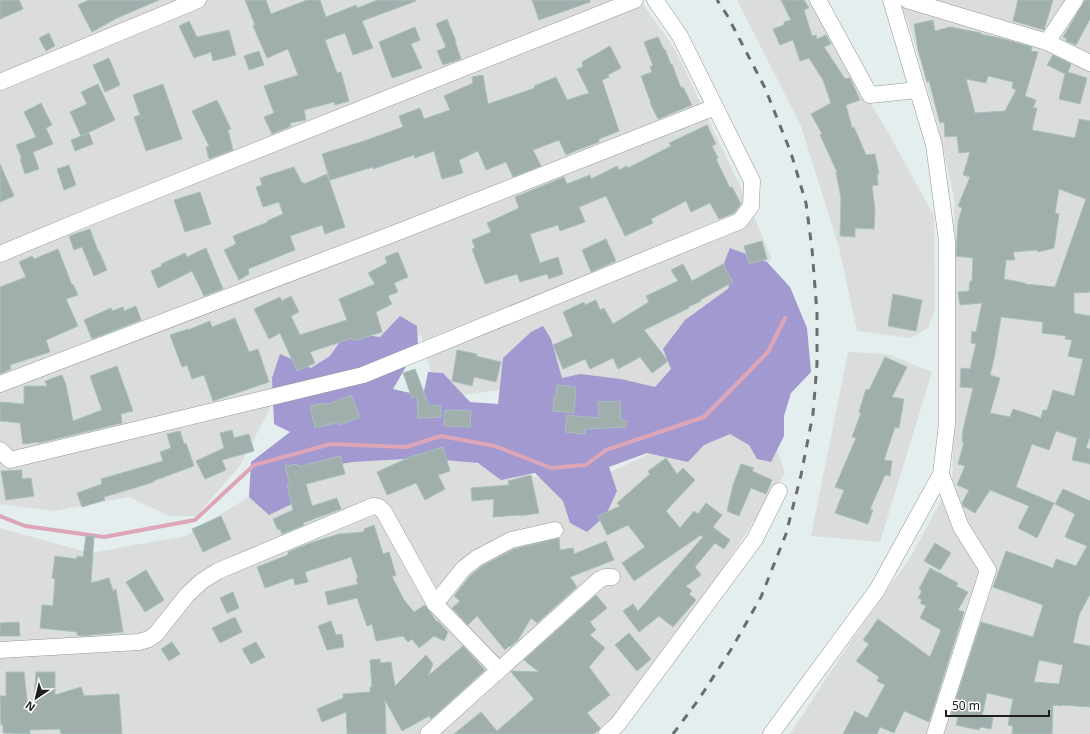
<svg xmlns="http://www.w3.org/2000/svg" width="1090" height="734" font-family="'Noto Sans',sans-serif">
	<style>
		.residential { fill: #dbdddc }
		.forest { fill: #a199cf }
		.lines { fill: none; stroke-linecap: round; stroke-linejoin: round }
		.stream { stroke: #dda5b8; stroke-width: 4 }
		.building { fill: #a0aeac; stroke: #a7c1be; fill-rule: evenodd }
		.minor-casing { stroke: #959595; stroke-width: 17 }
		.minor { stroke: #fff; stroke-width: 16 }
		.rail { stroke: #6c6c6c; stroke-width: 3; stroke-dasharray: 8 8; stroke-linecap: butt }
	</style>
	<rect width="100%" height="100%" fill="#e5eeef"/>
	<g class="residential">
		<polygon points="0,0 640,0 675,49 749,205 772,259 726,307 671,403 532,385 438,399 421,335 335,362 284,382 239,467 196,516 169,516 129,497 54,511 0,504"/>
		<polygon points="737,0 809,0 889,134 934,216 935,309 928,328 911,338 857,331 839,248 801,126"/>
		<polygon points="896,0 1090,0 1090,734 790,734 849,644 910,558 952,481 955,373 954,197 938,126 908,21"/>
		<polygon points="848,352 888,354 932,372 880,542 811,536"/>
		<polygon points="759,397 785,473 616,734 0,734 0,528 90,553 186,536 282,476 362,459 452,458 579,486 641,458"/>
	</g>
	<polygon class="forest" points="730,248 767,262 790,287 807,328 811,372 791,393 784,416 784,436 771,462 757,459 749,445 730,434 704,445 688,462 647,453 609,467 617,491 606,515 587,532 570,523 563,501 535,473 501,480 478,463 421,458 352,462 292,473 294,503 269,515 249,497 251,462 290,432 274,424 272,378 280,354 311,368 330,356 346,333 380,337 400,316 417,326 418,346 393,389 423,396 428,372 443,373 470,402 498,404 503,358 531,332 543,326 551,339 562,378 580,374 621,379 655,387 671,369 663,349 685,320 729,288 724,263"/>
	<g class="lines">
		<polyline class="stream" points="0,516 25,526 104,537 195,520 254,465 331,444 406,447 441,436 495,446 551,468 586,465 606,450 704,417 768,352 785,318"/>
	</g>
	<g class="building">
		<polygon points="0,0 19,0 23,9 0,19"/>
		<polygon points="89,0 159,0 117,18 92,32 78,5"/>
		<polygon points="245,0 266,0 271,14 307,0 320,0 326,17 356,5 357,8 378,0 415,0 416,1 362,21 373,48 353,55 345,33 325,40 337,73 341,72 349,101 335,105 334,102 304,110 306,120 290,123 291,126 272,134 264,117 274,113 264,86 298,75 288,49 267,58 253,26 255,25"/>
		<polygon points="532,0 590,0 590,2 539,20"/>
		<polygon points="781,0 804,0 809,8 804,10 812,36 816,35 817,39 826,35 831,44 824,47 845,79 850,78 860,100 846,105 852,128 854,127 866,155 875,154 879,174 877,174 878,185 872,186 875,210 874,229 855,228 855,237 840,236 841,198 836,172 837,172 820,135 822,134 811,114 831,103 823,80 809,58 800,61 793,40 780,45 773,29 784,25 784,22 791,20"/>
		<polygon points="1018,0 1053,0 1044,30 1013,21"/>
		<polygon points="1085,0 1090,0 1090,19 1076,45 1066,41 1067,39 1063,37"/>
		<polygon points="447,19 456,41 455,41 461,59 443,65 437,51 446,47 436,24"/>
		<path d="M933,20L935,31L950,27L981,33L980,34L1000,38L1032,47L1031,51L1038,52L1025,96L1036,100L1033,108H1037L1032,130L1075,138L1079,119L1090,121V292L1074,293V313L1090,316V436L1086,448L1090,449V464L1072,460L1077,438L1056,431L1049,450L1032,444L1016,487L1054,503L1037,538L1018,528L1029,506L990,490L975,513L963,506L962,503L969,490L957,485L965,466L958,464L964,442H962L963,430L973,388L960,387L961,368L970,369L976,344L971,343L972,331L976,332L982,303L960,305L958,292L969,291L970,281H972L973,258L956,256L958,222L962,208L958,206L970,177L963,175L970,152L959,153L957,136L945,137L944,122L940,123L929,81L927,82L918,50L914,24ZM988,76L1013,82L1012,88L1016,90L1005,111L975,113L966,79L986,83ZM1059,189L1086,199L1055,287L1025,284V283L1004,279L1006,260H1015L1013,252L1037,250L1038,252L1054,248L1059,214L1055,213ZM1001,317L1043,322L1042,333L1066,336L1065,339L1072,340L1068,356L1083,359L1074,396L1053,390L1047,410H1043L1041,418L1013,409L1010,417L990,413L1000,378L990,375L995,354Z"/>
		<polygon points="189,21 197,37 229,30 236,55 213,61 211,52 194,58 179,26"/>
		<polygon points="415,27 420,40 411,44 422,68 392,78 379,42"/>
		<polygon points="49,33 55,46 46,51 39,38"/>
		<polygon points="658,37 664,50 665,49 671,65 672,64 681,88 683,87 692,105 658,119 650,103 651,103 641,76 652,72 650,66 653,66 644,42"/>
		<polygon points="610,46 621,68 608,75 609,77 602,80 619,131 599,139 599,142 580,149 566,155 559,140 533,150 541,166 513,177 506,162 486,170 478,151 459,160 463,173 442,179 434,151 415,158 414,155 373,169 373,167 330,180 322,154 364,141 403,127 399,116 420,108 424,119 450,110 444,96 473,83 472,77 483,75 488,104 535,88 534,86 556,77 567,100 589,93 577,69 583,67 582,62"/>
		<polygon points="259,51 264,65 249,70 244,56"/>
		<polygon points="1053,55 1071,64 1068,72 1087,78 1080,104 1059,99 1065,74 1047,65"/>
		<polygon points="109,58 120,85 105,92 93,65"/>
		<polygon points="98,84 115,120 81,136 70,112 87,104 81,92"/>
		<polygon points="163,84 182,139 146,151 134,117 140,115 133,95"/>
		<polygon points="217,100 231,129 228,130 233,150 209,159 206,147 209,146 192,111"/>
		<polygon points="41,103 52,125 46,128 53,144 33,152 39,169 25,174 20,159 22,159 16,145 36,137 24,112"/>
		<polygon points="707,125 716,144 712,146 718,158 716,159 730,188 732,187 741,204 734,213 719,219 710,203 691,212 686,201 651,219 653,223 625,236 606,196 579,207 585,222 560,231 558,225 530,234 540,263 558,257 563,274 549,279 547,274 520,282 517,274 485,284 472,249 475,248 472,240 491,232 487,223 519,208 515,197 564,177 567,184 590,175 591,179 617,166 619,170 627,166 628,168 671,146 669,143"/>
		<polygon points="89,133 93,144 75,151 71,140"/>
		<polygon points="0,164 14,196 0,202"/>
		<polygon points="69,165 76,185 64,190 57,169"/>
		<polygon points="294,167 302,183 303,182 304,184 327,174 345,227 325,234 322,225 290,236 295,250 248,269 249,274 239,280 224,250 236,244 233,236 268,222 267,221 283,214 279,202 263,207 256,187 262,185 260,178"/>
		<polygon points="200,192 211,224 185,232 174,200"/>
		<polygon points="90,229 98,251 99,251 107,270 94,276 82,247 74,250 69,236"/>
		<polygon points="606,239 616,261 591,272 582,250"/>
		<polygon points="762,241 767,259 749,264 744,246"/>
		<polygon points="206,248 223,289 204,296 192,271 158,288 151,271 162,266 161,264 185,253 187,257"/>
		<polygon points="58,249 72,285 73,284 78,295 66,299 78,326 46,340 50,352 10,365 11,369 0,374 0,287 26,277 19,262 32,256 34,259"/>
		<polygon points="398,252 408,277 394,283 398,292 388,296 392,304 376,312 382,332 354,341 353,338 310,352 315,363 297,371 280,333 269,339 254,309 280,297 282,301 291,296 299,312 291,316 300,335 347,320 339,299 375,284 368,273 387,263 385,257"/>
		<polygon points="683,264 692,281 723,264 733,282 700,300 701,301 688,307 689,308 644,330 668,361 652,373 640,357 618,369 613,358 590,369 585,359 563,369 553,345 573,336 563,312 584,302 585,305 596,300 600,310 604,308 613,324 649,302 646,296 678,281 671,270"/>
		<polygon points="893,294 922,300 916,331 888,326"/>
		<polygon points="136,306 141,320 92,339 84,320 111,308 112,311 123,307 124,311"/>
		<polygon points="235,318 249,352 258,349 269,382 213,401 204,375 192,379 187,365 182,367 170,335 188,329 188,330 210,321 212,327"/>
		<polygon points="457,350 477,354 476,356 501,362 496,382 474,377 472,386 452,381"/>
		<polygon points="885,357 907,367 892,397 904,399 899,428 895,427 884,460 892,461 890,476 885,475 870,509 873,510 868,524 835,513 844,490 835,487 856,438 852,437 861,413 859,412 866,389 869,390"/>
		<polygon points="117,366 133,411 121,414 122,423 39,443 39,442 23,444 20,423 0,421 0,402 24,404 24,386 47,386 45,381 62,375 66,385 73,421 102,410 90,376"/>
		<polygon points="415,369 429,406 441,405 441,417 418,418 417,396 412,398 403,373"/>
		<polygon points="557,385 576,387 574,413 553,411 554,396 556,397"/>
		<polygon points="351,395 360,417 340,425 339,422 315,428 310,406 325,403 326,405"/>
		<polygon points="620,401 621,420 627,421 626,427 585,429 585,434 565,432 567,415 599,418 598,402"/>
		<polygon points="445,410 471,411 470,427 444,426"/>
		<polygon points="232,430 234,438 249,434 254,451 222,460 226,470 205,479 196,461 224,448 220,433"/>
		<polygon points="180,431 184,444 186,443 194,466 153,481 154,482 104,497 105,500 82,507 77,493 102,484 101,479 163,461 160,452 171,448 167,434"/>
		<polygon points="443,447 450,471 438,475 445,489 425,500 416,483 387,495 377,472 410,457"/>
		<polygon points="340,456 345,474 306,484 312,506 337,498 341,509 303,523 304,525 282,534 280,529 278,530 273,519 293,510 287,485 290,485 285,466 298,464 298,467"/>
		<polygon points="666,458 677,474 683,468 695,480 666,511 680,528 694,511 698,514 706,503 722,515 713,527 730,540 724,549 715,543 695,567 701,575 686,586 692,591 689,594 696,600 673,627 659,616 639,632 623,611 633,604 638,611 703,537 701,535 634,581 622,563 645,547 628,525 607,535 598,516 620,506 617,503 650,474 648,471"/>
		<polygon points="741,464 754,468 752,471 772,480 766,494 751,488 739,516 727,511 733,485"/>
		<polygon points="22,470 22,479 31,478 34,496 6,500 1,471"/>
		<polygon points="531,475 539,513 520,516 520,515 493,517 494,499 472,501 471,488 509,485 508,481"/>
		<path d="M1063,489L1090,501V594L1079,615L1073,643L1090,646V707L1062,705V706L1053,705L1052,734H1012L1013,726L1008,725L1013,699L987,693L982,716L993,718L991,729L980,727L979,730L956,725L958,717L951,714L981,622L1033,637L1043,605L993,587L1006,551L1053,568L1056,559L1076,566L1087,546L1065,537L1075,514L1055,504ZM1039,660L1063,665L1059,684L1034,682Z"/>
		<polygon points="221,516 231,539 203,552 192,529"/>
		<polygon points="374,525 383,554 389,552 396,575 392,577 404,600 414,612 425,605 437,622 438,621 448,632 444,641 434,636 419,648 412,639 408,642 403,636 376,641 372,624 367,626 357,598 328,605 325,592 358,584 356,579 358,578 351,557 305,572 308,582 295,585 293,578 265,588 257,567 288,555 288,552 310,543 339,534 364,532 364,529"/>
		<polygon points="86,536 94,536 91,583 109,578 113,591 116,589 123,632 81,636 77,635 77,632 40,628 42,605 53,606 55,579 52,578 55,556 77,559 77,556 83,557"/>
		<polygon points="559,538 560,550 573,548 574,554 606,541 614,560 570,577 577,587 537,623 531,618 518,640 510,647 509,646 505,650 477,616 468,625 452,608 460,601 454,596 470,576 482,566 514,549"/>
		<polygon points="935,543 951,553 940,570 924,561"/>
		<polygon points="930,568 958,583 956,586 968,592 958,610 964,612 929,722 904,711 894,733 880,727 877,734 843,734 855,711 867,718 885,685 877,681 879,677 856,661 869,644 863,640 878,619 930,657 941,630 920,618 926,606 920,603 922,600 918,598 922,591 919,589"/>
		<polygon points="146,570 164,600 145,612 126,582"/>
		<polygon points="233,592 239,608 227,613 220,598"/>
		<polygon points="596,595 607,608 590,622 596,630 590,635 605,648 589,667 610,695 587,713 600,728 600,729 594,734 454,734 481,712 497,731 534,699 511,672 512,671 539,672 524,660"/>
		<polygon points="235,617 242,632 220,643 212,628"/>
		<polygon points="331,621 336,635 342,634 344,647 327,650 318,626"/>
		<polygon points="19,622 20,636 0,636 0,623"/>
		<polygon points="629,633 651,659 637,671 615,645"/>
		<polygon points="172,642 180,654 169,661 161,649"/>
		<polygon points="256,642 265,657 251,664 242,649"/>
		<polygon points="463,646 485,670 431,719 429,716 402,731 385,700 386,734 347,734 346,712 322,722 317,709 343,698 343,694 370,692 370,687 372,687 370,660 380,659 380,663 391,662 395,686 426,655 433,664 428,676"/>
		<polygon points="6,672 24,672 27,700 34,700 36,672 55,672 55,695 81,687 84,696 119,694 122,734 61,734 60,729 30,730 30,734 3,733 3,725 1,725 0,696 6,696"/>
	</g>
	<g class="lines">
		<defs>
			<g id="minor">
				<polyline points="818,0 870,95 917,90"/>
				<polyline points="907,0 1047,42 1090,63"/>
				<polyline points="1047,42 1075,0"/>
				<polyline points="0,82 198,0"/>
				<polyline points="0,254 94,215 635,0"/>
				<polyline points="0,384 393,234 715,107"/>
				<polyline points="0,450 10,460 363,375 740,221 751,206 752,181 680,36 655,0"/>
				<polyline points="435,604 463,569 477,558 511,540 555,530"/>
				<polyline points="0,650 139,642 149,639 156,634 187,595 202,581 218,571 373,506 379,507 384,512 435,604 499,670"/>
				<polyline points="428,734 599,580 605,577 612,577"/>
				<polyline points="607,734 618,724 755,539 779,491"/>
				<polyline points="771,734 877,590 941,474 947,424 947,241 934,145 891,0"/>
				<polyline points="935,734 988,570 961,527 941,474"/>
			</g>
		</defs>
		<use href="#minor" class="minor-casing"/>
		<use href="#minor" class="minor"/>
		<polyline class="rail" points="673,734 699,699 732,648 761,597 786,534 801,475 813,414 817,364 817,313 812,249 806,203 791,153 765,88 727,15 717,0"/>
	</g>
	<g transform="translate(36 698) rotate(215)" stroke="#ffffff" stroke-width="3" paint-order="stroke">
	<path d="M0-3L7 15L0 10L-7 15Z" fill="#1e1e1e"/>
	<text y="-6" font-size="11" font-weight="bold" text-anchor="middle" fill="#1e1e1e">N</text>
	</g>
	<path d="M946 710v6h103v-6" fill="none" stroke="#1e1e1e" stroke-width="2"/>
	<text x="952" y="710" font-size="12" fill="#1e1e1e" stroke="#ffffff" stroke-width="3" paint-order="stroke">50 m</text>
</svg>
